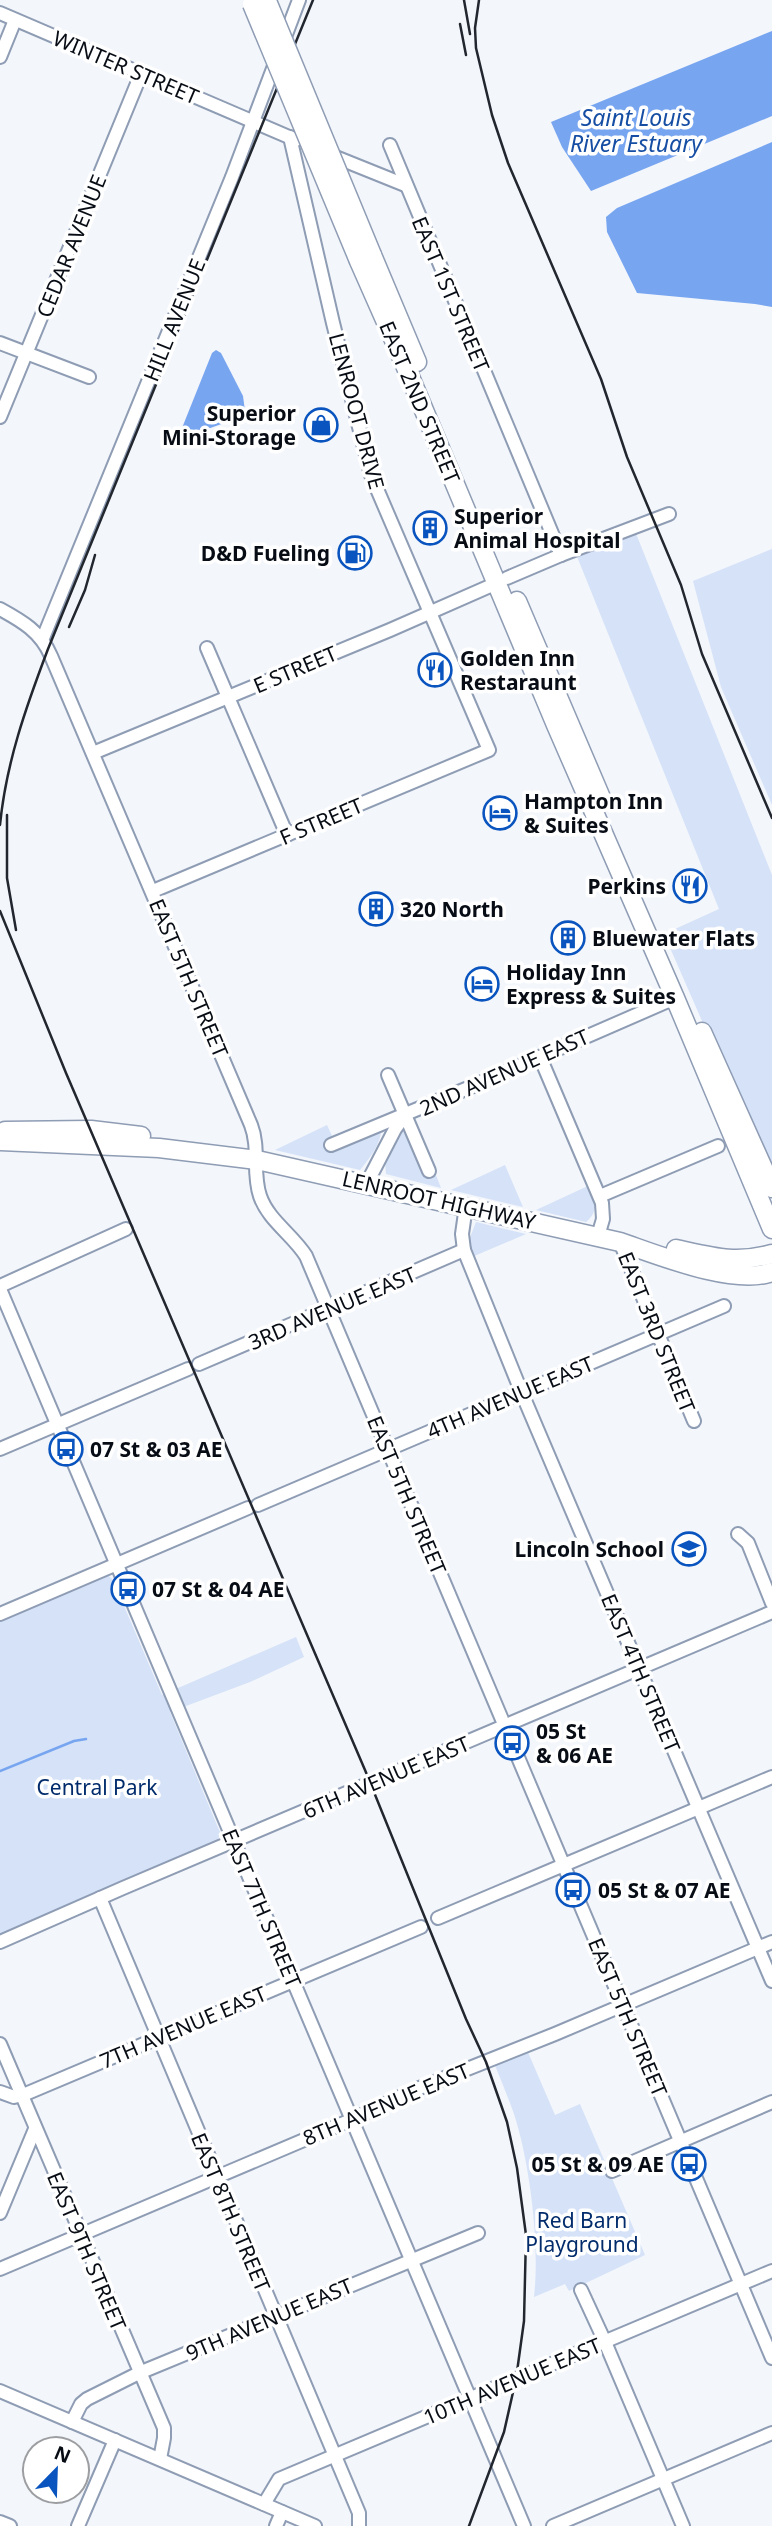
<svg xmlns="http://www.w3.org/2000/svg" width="772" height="2526" font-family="'Noto Sans',sans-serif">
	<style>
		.green { fill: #d5e2f8 }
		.water { fill: #77a5f0 }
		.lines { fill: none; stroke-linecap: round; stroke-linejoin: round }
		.stream { stroke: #77a5f0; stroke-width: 2.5 }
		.minor-casing { stroke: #8e9cb4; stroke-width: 16 }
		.highway-casing { stroke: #8e9cb4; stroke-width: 21 }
		.minor { stroke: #fff; stroke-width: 12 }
		.highway { stroke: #fff; stroke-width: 18 }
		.rail { stroke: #22272f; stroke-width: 2.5 }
		.highway-bridge-casing { stroke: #8e9cb4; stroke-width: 21; stroke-linecap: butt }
		.highway-bridge { stroke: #fff; stroke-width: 18 }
		.labels { text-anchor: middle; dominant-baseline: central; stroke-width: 7; stroke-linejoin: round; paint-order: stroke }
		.street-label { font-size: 21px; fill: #080d15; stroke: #fff }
		.poi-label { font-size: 21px; font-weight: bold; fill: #080d15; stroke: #fff; text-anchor: start }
		.park-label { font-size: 21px; fill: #012b6b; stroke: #fff }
		.water-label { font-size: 23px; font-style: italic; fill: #164ea4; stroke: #fff }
	</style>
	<rect width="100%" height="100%" fill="#f3f6fb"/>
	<g class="green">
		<polygon points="635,531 772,875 772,1181 664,934 719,909 576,554"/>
		<polygon points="772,549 772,805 721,687 693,581"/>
		<path d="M327,1125L333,1138L381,1130C381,1144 369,1159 360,1170L275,1150Z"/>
		<polygon points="404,1126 434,1170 441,1188 386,1174 385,1161"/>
		<polygon points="505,1165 523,1207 451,1190"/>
		<path d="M590,1185C595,1199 600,1211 586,1222L536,1210Z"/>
		<polygon points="476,1222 526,1234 472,1257 469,1240"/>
		<polygon points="102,1575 108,1575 113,1580 162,1695 296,1637 304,1657 250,1682 170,1712 219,1830 221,1833 217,1841 0,1935 0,1617"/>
		<path d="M527,2050L555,2115L580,2104L645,2255L569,2291L565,2284L534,2297C540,2245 530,2163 514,2114C508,2097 501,2080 494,2063Z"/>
	</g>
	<g class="water">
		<polygon points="772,31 772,116 591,191 562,147 551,122"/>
		<polygon points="772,142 772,307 755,304 637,293 607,232 606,217 617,208"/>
		<polygon points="216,350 221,353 243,396 245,411 230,421 182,438 180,433 212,353"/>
	</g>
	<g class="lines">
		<polyline class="stream" points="0,1771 74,1741 86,1739"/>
		<defs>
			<g id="minor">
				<polyline points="0,13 296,140"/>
				<polyline points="0,57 15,20"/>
				<polyline points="390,145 561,555"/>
				<polyline points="328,154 405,185"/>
				<polyline points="0,343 89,377"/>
				<polyline points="0,417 141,74"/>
				<polyline points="507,578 561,555 669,514"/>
				<path d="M0,609C22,621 41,632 51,656L251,1125C260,1148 252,1173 260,1196C268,1220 293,1235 306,1256L772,2358"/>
				<polyline points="43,638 232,177 299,0"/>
				<polyline points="207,648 287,835"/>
				<polyline points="93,753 390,630 497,583"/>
				<polyline points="153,891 489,750 371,475 333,323 290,137"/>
				<polyline points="540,1057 602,1203 603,1219 598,1236"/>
				<polyline points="388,1075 429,1171"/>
				<polyline points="331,1145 473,1086 675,998"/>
				<polyline points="367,1183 395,1129 405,1115"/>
				<polyline points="600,1196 718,1146"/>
				<polyline points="466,1206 462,1234 464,1250 521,1391 772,1981"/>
				<polyline points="620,1242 694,1421"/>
				<polyline points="0,1286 126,1229"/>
				<polyline points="0,1289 524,2526"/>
				<polyline points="199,1364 464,1250"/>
				<polyline points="0,1449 188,1369"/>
				<polyline points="258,1505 724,1306"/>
				<polyline points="738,1534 748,1543 772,1603"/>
				<polyline points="0,1614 248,1508"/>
				<polyline points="100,1898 359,2513 359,2526"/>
				<polyline points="438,1918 772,1777"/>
				<polyline points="0,1942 123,1888 772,1612"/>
				<polyline points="0,2044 164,2428 164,2438 160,2459"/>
				<polyline points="0,2092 14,2097 23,2095 421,1927"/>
				<polyline points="612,2171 772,2102"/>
				<polyline points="0,2213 35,2129"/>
				<polyline points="0,2269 351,2120 417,2089 555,2034 772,1942"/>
				<polyline points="581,2290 605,2342 683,2526"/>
				<polyline points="0,2391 315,2526"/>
				<polyline points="72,2422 81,2404 87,2399 139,2373 478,2233"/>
				<polyline points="264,2504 279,2479 772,2271"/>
				<polyline points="0,2522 10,2526"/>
				<polyline points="78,2526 115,2440"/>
				<polyline points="276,2526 282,2512"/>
				<polyline points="553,2526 772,2433"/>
			</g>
			<g id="highway">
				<polyline points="372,255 417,362"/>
				<polyline points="359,261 405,365 556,725 675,998 772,1229"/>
				<polyline points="517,601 602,800"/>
				<polyline points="702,1032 772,1188"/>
				<polyline points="5,1131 91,1130 141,1136"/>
				<path d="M0,1141L159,1148L257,1160L620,1242C658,1255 734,1286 772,1272"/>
				<path d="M676,1249C713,1257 735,1264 772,1254"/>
			</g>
		</defs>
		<use href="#minor" class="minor-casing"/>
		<use href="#highway" class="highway-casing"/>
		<use href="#minor" class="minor"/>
		<use href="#highway" class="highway"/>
		<g class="rail">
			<polyline points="464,0 470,34"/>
			<polyline points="479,0 475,28 476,48 492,115 508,163 601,379 627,457 681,585 702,654 772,818"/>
			<polyline points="460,24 466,55"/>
			<polyline points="69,627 85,590 95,555"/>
			<polyline points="7,815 7,878 16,930"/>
			<path d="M0,825C6,763 26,707 48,649L313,0"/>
			<polyline points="0,911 66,1073 365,1770 466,2019 486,2062 507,2122 517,2168 526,2235 524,2321 516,2379 504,2432 469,2526"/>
		</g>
		<defs>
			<g id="highway-bridge">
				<polyline points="267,1 372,255"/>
				<polyline points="252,4 359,261"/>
			</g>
		</defs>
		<use href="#highway-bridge" class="highway-bridge-casing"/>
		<use href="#highway-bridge" class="highway-bridge"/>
	</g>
	<defs>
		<symbol id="shop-ring" viewBox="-11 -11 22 22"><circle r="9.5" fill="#fff" stroke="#0954be" stroke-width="1.5"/><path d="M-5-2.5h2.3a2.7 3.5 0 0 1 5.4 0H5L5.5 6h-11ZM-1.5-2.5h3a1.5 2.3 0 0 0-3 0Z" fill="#0954be"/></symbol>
		<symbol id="building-ring" viewBox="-11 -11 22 22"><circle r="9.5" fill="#fff" stroke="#0954be" stroke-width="1.5"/><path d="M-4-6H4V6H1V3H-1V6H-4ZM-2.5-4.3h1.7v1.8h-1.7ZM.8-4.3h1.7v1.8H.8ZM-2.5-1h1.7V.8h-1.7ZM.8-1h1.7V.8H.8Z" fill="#0954be"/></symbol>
		<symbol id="fuel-ring" viewBox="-11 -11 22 22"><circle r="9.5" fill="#fff" stroke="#0954be" stroke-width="1.5"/><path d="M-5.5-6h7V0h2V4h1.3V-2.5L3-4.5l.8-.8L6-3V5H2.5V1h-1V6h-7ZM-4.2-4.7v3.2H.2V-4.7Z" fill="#0954be"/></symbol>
		<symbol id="restaurant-ring" viewBox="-11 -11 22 22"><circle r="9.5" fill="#fff" stroke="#0954be" stroke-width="1.5"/><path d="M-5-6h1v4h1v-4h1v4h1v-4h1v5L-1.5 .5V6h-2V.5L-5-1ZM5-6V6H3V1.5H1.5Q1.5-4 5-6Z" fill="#0954be"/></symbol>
		<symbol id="hotel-ring" viewBox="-11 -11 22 22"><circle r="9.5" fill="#fff" stroke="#0954be" stroke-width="1.5"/><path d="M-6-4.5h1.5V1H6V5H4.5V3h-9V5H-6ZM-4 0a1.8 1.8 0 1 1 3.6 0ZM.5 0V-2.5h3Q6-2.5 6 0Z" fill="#0954be"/></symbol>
		<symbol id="bus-ring" viewBox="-11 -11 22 22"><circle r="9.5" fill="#fff" stroke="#0954be" stroke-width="1.5"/><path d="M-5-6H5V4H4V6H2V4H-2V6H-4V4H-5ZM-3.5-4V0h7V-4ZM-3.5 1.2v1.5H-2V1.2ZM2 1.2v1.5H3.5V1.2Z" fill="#0954be"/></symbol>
		<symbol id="school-ring" viewBox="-11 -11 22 22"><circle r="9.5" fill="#fff" stroke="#0954be" stroke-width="1.5"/><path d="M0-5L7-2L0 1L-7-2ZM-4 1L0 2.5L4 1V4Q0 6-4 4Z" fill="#0954be"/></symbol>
	</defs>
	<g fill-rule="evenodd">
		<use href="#shop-ring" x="302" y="406" width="38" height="38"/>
		<use href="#building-ring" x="411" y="509" width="38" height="38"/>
		<use href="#fuel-ring" x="336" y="534" width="38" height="38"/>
		<use href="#restaurant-ring" x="416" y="651" width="38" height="38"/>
		<use href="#hotel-ring" x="481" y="794" width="38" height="38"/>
		<use href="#restaurant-ring" x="671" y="867" width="38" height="38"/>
		<use href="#building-ring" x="357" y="890" width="38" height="38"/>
		<use href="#building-ring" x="549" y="919" width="38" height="38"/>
		<use href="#hotel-ring" x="463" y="965" width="38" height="38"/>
		<use href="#bus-ring" x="47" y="1430" width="38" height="38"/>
		<use href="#school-ring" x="670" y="1530" width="38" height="38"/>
		<use href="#bus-ring" x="109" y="1570" width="38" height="38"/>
		<use href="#bus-ring" x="493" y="1724" width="38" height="38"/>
		<use href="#bus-ring" x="554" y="1871" width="38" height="38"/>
		<use href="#bus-ring" x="670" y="2145" width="38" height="38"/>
	</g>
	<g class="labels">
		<g class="street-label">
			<text transform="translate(126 67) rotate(23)">WINTER STREET</text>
			<text transform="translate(71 246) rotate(-68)">CEDAR AVENUE</text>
			<text transform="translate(451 294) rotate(67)">EAST 1ST STREET</text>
			<text transform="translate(174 320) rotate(-68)">HILL AVENUE</text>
			<text transform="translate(420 402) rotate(67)">EAST 2ND STREET</text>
			<text transform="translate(357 411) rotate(75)">LENROOT DRIVE</text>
			<text transform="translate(295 669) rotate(-23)">E STREET</text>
			<text transform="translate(321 821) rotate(-23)">F STREET</text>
			<text transform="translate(189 978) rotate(67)">EAST 5TH STREET</text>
			<text transform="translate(504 1072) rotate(-24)">2ND AVENUE EAST</text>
			<text transform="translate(439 1200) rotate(13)">LENROOT HIGHWAY</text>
			<text transform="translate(332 1308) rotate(-23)">3RD AVENUE EAST</text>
			<text transform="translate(657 1332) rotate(68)">EAST 3RD STREET</text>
			<text transform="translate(510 1397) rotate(-23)">4TH AVENUE EAST</text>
			<text transform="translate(407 1495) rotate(67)">EAST 5TH STREET</text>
			<text transform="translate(641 1673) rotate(67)">EAST 4TH STREET</text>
			<text transform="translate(386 1777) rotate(-23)">6TH AVENUE EAST</text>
			<text transform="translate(262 1908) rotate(67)">EAST 7TH STREET</text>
			<text transform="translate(628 2017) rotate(67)">EAST 5TH STREET</text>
			<text transform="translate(183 2027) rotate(-23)">7TH AVENUE EAST</text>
			<text transform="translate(386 2104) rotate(-23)">8TH AVENUE EAST</text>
			<text transform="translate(231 2212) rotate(67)">EAST 8TH STREET</text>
			<text transform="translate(87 2251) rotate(67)">EAST 9TH STREET</text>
			<text transform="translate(269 2319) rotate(-23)">9TH AVENUE EAST</text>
			<text transform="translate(512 2381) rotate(-23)">10TH AVENUE EAST</text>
		</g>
		<g class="poi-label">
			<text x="296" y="413" text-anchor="end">Superior<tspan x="296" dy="24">Mini-Storage</tspan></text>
			<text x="454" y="516">Superior<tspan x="454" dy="24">Animal Hospital</tspan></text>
			<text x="330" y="553" text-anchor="end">D&amp;D Fueling</text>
			<text x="460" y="658">Golden Inn<tspan x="460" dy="24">Restaraunt</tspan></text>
			<text x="524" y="801">Hampton Inn<tspan x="524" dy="24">&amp; Suites</tspan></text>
			<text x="666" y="886" text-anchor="end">Perkins</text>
			<text x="400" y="909">320 North</text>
			<text x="592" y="938">Bluewater Flats</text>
			<text x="506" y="972">Holiday Inn<tspan x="506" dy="24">Express &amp; Suites</tspan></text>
			<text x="90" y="1449">07 St &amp; 03 AE</text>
			<text x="664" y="1549" text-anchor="end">Lincoln School</text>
			<text x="152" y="1589">07 St &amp; 04 AE</text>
			<text x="536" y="1731">05 St<tspan x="536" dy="24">&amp; 06 AE</tspan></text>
			<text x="598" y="1890">05 St &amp; 07 AE</text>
			<text x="664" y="2164" text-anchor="end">05 St &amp; 09 AE</text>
		</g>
		<g class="park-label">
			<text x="97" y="1787">Central Park</text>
			<text x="582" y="2220">Red Barn<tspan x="582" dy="24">Playground</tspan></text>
		</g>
		<g class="water-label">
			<text x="636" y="117">Saint Louis<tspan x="636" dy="26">River Estuary</tspan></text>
		</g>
	</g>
	<g transform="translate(56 2470) rotate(23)"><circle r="33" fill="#ffffff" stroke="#9c9ea1" stroke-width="2"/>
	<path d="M0-5L12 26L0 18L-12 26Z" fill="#0954be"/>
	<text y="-10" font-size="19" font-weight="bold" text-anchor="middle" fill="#080d15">N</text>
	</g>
</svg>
